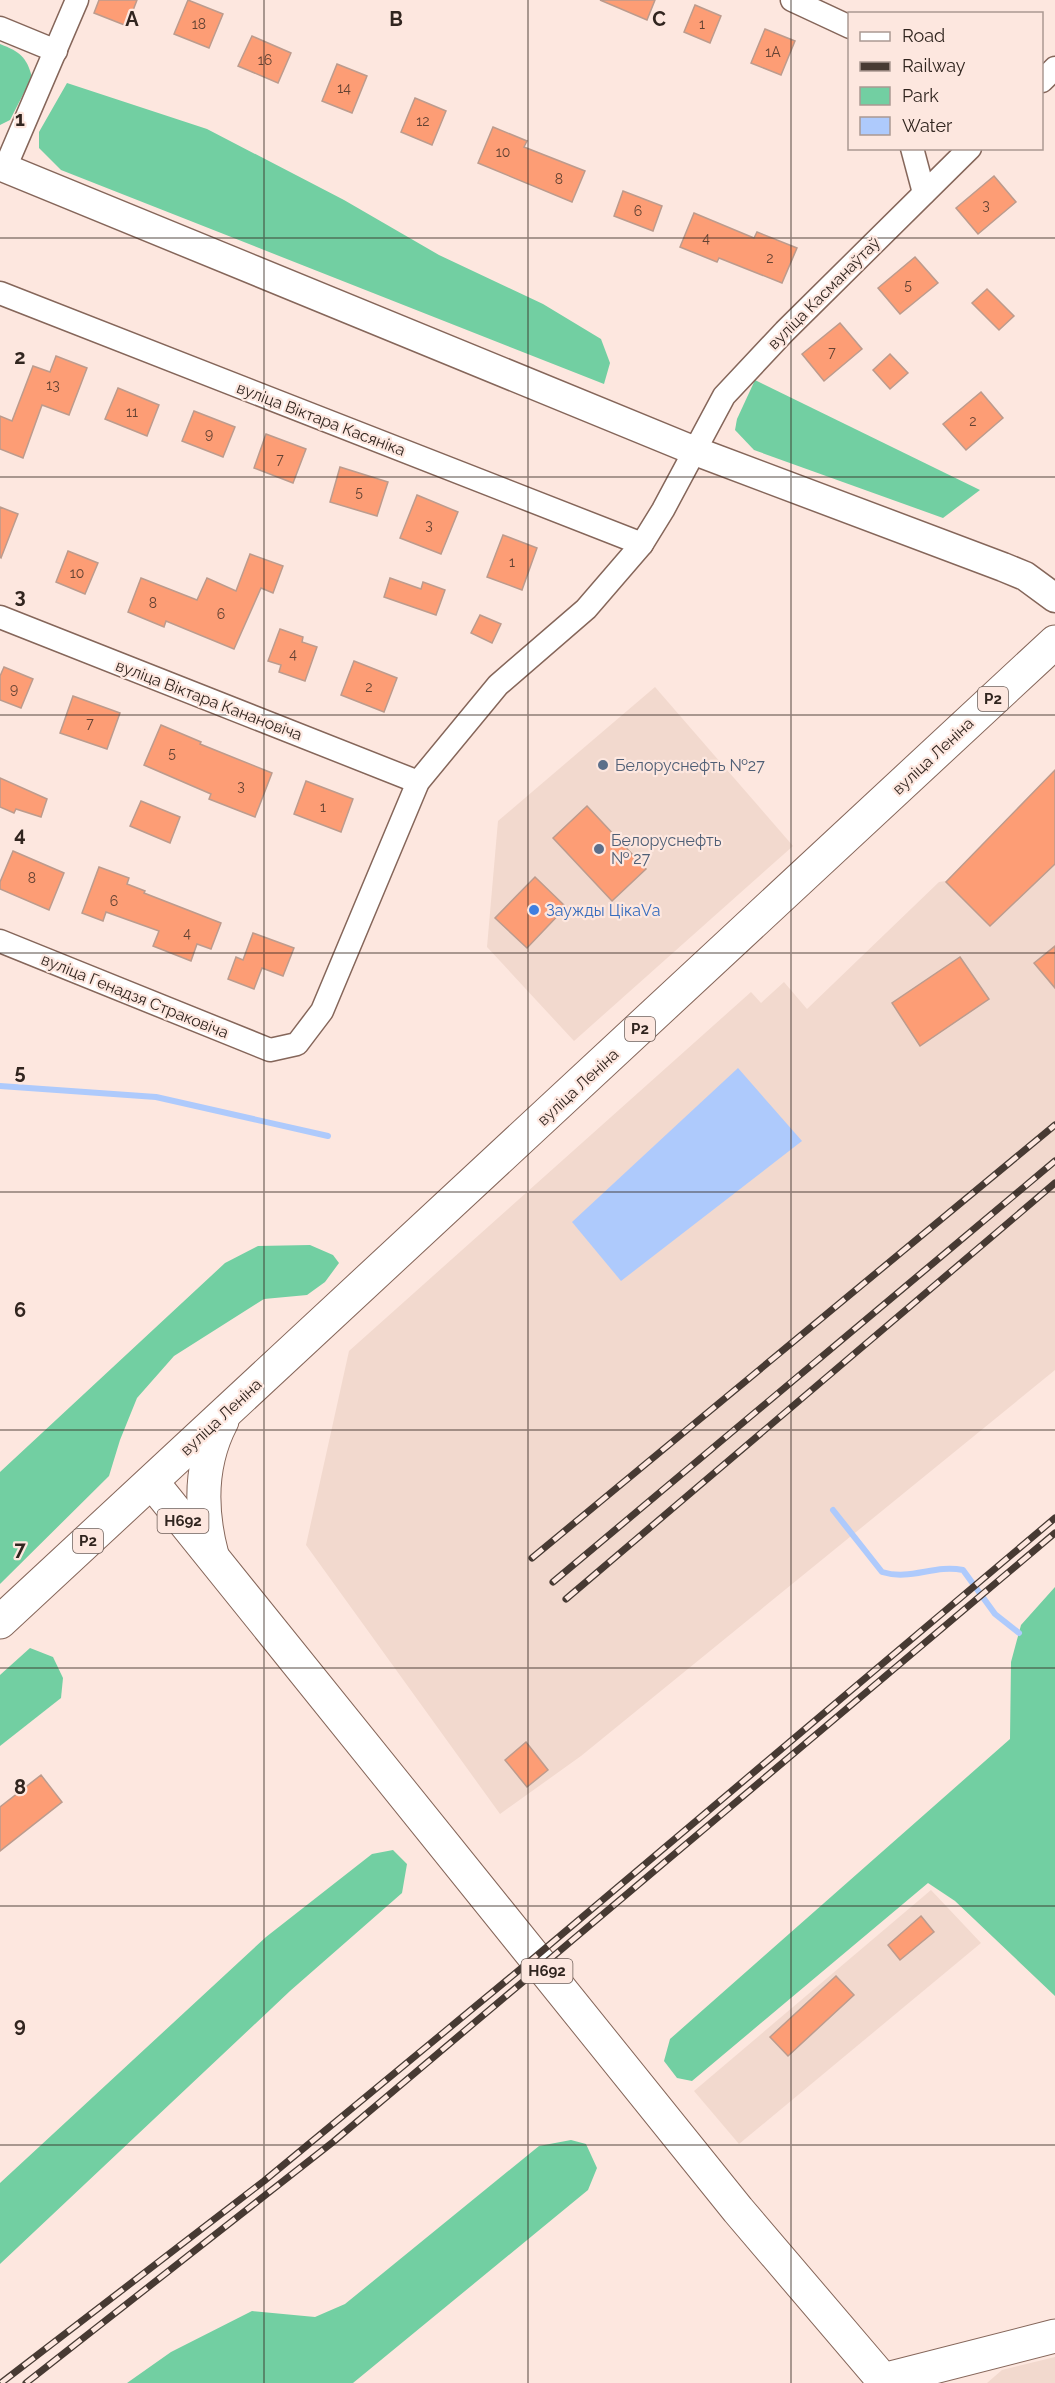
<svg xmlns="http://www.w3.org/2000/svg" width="1055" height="2383" font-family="Raleway,sans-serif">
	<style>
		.built { fill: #f2d9ce }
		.green { fill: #72cfa2 }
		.water { fill: #aecafc }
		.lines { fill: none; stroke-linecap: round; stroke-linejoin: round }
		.stream { stroke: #aecafc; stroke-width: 6 }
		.building { fill: #fd9d75; stroke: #bc9b8d; stroke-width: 1.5 }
		.minor-casing { stroke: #85665a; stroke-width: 25 }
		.tertiary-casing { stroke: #85665a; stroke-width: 31 }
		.primary-casing { stroke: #85665a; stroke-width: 35 }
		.minor { stroke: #fff; stroke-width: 22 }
		.tertiary { stroke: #fff; stroke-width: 28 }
		.primary { stroke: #fff; stroke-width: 33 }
		.rail-casing { stroke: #473a33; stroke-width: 7 }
		.rail { stroke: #fde7df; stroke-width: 4.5; stroke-dasharray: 14; stroke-linecap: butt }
		.grid { fill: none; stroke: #31251f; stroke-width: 1.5; stroke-opacity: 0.55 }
		.service-dot { fill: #5c6f8a; stroke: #fde7df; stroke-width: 2 }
		.shop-dot { fill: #3f7fe0; stroke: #fde7df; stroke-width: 2 }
		.labels { text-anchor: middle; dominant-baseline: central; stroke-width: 4.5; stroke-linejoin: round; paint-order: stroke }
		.number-label { font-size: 14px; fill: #644334 }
		.shield { fill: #fde7df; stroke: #6e5f59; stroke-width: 1.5 }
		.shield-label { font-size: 15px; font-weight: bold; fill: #31251f }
		.street-label { font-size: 16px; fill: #31251f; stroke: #fde7df }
		.service-label { font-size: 16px; fill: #4e5e75; stroke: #fde7df; text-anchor: start }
		.shop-label { font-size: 16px; fill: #366cbe; stroke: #fde7df; text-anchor: start }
		.grid-label { font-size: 20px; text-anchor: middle; font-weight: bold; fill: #31251f; stroke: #fde7df; stroke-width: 4.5; stroke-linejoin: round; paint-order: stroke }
	</style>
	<rect width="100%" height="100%" fill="#fde7df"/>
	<g class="built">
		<polygon points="655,687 793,846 574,1041 487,947 498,821"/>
		<polygon points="1055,770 1055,1370 581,1756 500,1814 306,1545 349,1351 751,992 761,1003 784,982 807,1009 939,882 946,881"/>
		<polygon points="931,1890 981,1943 739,2144 694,2091"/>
		<polygon points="1055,2357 1055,2383 987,2383 1002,2370"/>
	</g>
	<g class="green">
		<path d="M0,44C20,52 26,56 32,77L10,120L0,125Z"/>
		<polygon points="67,83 207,129 344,200 439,255 543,304 601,339 610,363 604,384 61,170 39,148 39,132"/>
		<polygon points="755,380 980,490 943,518 754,450 735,430 737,419"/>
		<polygon points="310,1245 333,1255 339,1263 325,1282 307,1295 264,1299 174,1356 137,1398 120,1440 109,1476 0,1584 0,1472 225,1263 258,1246"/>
		<polygon points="1055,1587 1055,1996 955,1901 928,1883 692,2081 677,2078 664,2061 670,2039 1010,1739 1011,1662 1021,1625"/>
		<polygon points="30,1648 53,1657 63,1678 61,1698 0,1746 0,1675"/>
		<polygon points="393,1850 407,1864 402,1893 290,1991 0,2264 0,2183 266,1937 372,1854"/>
		<polygon points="571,2140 586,2144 597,2168 588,2190 353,2383 127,2383 171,2352 252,2311 315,2317 345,2304 539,2146"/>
	</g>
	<polygon class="water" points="738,1068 802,1141 621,1281 572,1222"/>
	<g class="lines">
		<g class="stream">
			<polyline points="0,1086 156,1097 328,1136"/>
			<path d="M833,1510L882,1572C911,1581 934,1564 963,1570L995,1614L1019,1633"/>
		</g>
	</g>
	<g class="building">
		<polygon points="99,0 137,0 127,26 94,13"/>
		<polygon points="188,0 223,14 209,48 174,34"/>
		<polygon points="600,0 655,0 647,20"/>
		<polygon points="695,5 721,16 710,43 684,32"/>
		<polygon points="765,29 795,41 781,75 751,63"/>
		<polygon points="252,36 291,53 278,83 238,66"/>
		<polygon points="337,64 367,76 352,113 322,101"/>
		<polygon points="415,98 446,111 432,145 401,132"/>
		<polygon points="493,127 527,141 524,147 585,171 572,202 478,163"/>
		<polygon points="994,176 1016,202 978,234 956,208"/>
		<polygon points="623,191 662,206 653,231 614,216"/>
		<polygon points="694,213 754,238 757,232 797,248 782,283 719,258 717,262 680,247"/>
		<polygon points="915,257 938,283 900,314 878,288"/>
		<polygon points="987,289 1014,316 999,330 972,303"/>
		<polygon points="840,323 862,349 824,381 802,354"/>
		<polygon points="890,354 908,373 890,389 873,370"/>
		<polygon points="56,356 87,368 69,415 42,405 23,458 0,449 0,416 12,421 33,366 50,372"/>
		<polygon points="118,388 159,405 147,436 105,419"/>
		<polygon points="981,392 1003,418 966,450 943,424"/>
		<polygon points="194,411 235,427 223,457 182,441"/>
		<polygon points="266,434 306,449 293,483 254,468"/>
		<polygon points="340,467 388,482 377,516 330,502"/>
		<polygon points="417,495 458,512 441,554 400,538"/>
		<polygon points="0,507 18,514 1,558 0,557"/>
		<polygon points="503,535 537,548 522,590 487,577"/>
		<polygon points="68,551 98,563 85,594 56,582"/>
		<polygon points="250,554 283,566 273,593 261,588 234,649 166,621 164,627 128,612 141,578 197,600 207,578 236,591"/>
		<polygon points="390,578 421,589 423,582 445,590 436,615 384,597"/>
		<polygon points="480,615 501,624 492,643 471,633"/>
		<polygon points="280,629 303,637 302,642 317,647 305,681 279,672 281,665 268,661"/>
		<polygon points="354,661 397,678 384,712 341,695"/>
		<polygon points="4,667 33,679 21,708 0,700 0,676"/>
		<polygon points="73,696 120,713 107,749 60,733"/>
		<polygon points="161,725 201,742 200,744 272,773 255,817 209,799 211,794 144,765"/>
		<polygon points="1055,770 1055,864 990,926 946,882"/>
		<polygon points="0,778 47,799 41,817 16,809 14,813 0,807"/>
		<polygon points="306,781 353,799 341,832 294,814"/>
		<polygon points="141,801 180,817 170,843 130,826"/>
		<polygon points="587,806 646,869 612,901 553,838"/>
		<polygon points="13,851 64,873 49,910 0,889 0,882"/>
		<polygon points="99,867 129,878 127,884 145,891 144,893 221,923 211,949 197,944 191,961 153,946 159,931 106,912 103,921 82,913"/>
		<polygon points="535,877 566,907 527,948 495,918"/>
		<polygon points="253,933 294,948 283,976 262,968 254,989 228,979 236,957 243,960"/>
		<polygon points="1055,946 1055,988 1034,963"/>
		<polygon points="960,957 989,999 920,1046 892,1003"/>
		<polygon points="526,1742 548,1770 527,1787 505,1760"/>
		<polygon points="41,1775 62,1802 0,1851 0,1807"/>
		<polygon points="921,1916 934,1932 900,1960 888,1945"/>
		<polygon points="836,1976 854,1995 788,2056 770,2037"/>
	</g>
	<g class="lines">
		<defs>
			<g id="minor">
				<polyline points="792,0 850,27"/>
				<polyline points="0,28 56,51"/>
				<polyline points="1042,81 1055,68"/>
				<polyline points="912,148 924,193"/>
				<polyline points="5,168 77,0"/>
				<polyline points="0,293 642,544"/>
				<polyline points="0,617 418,782"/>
				<polyline points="0,941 270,1050 297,1044 322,1011 418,782 498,685 586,609 642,544 663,510 724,396 785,331 970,148"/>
			</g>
			<polyline id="tertiary" points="0,166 695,451 1003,567 1025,576 1055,598"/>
			<g id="primary">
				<polyline points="152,1482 738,2210 883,2380 1055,2336"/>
				<path d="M212,1555C200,1510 200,1463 222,1421"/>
				<polyline points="0,1622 1055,642"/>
			</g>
		</defs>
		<use href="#minor" class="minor-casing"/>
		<use href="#tertiary" class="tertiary-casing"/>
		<use href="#primary" class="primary-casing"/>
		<use href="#minor" class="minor"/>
		<use href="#tertiary" class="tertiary"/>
		<use href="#primary" class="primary"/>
		<defs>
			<g id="rail">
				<polyline points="532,1558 1055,1125"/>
				<polyline points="553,1582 1055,1161"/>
				<polyline points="566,1599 1055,1183"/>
				<polyline points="1,2383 264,2181 535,1957 1055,1518"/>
				<polyline points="26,2383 333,2142 1055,1533"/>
			</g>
		</defs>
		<use href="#rail" class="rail-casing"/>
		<use href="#rail" class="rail"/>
	</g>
	<path class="grid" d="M264,0V2383M528,0V2383M791,0V2383M0,238H1055M0,477H1055M0,715H1055M0,953H1055M0,1192H1055M0,1430H1055M0,1668H1055M0,1906H1055M0,2145H1055"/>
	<g class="service-dot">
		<circle cx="603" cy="765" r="6"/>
		<circle cx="599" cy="849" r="6"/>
	</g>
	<circle class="shop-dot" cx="534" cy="910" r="6"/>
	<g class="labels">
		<g class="number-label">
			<text x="199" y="24">18</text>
			<text x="702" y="24">1</text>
			<text x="773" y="52">1А</text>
			<text x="265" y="60">16</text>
			<text x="344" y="88">14</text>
			<text x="423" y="121">12</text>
			<text x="503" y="152">10</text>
			<text x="559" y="179">8</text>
			<text x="986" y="205">3</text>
			<text x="638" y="211">6</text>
			<text x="706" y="238">4</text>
			<text x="770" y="258">2</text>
			<text x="908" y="285">5</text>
			<text x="832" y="352">7</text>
			<text x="53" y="385">13</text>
			<text x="132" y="412">11</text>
			<text x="973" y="421">2</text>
			<text x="209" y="434">9</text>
			<text x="280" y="459">7</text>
			<text x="359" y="492">5</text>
			<text x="429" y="525">3</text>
			<text x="512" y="562">1</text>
			<text x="77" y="573">10</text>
			<text x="153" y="603">8</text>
			<text x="221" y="614">6</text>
			<text x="293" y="654">4</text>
			<text x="369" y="687">2</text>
			<text x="14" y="689">9</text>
			<text x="90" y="723">7</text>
			<text x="172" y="753">5</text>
			<text x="241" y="786">3</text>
			<text x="323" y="807">1</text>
			<text x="32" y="878">8</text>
			<text x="114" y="901">6</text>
			<text x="187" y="933">4</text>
		</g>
		<g class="shield">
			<rect x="978" y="687" width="30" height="24" rx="4.5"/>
			<rect x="625" y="1017" width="30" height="24" rx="4.5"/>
			<rect x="157.5" y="1509" width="51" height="24" rx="4.5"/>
			<rect x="73" y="1529" width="30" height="24" rx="4.5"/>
			<rect x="521.5" y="1959" width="51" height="24" rx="4.5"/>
		</g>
		<g class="shield-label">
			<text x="993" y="699">Р2</text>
			<text x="640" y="1029">Р2</text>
			<text x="183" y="1521">Н692</text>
			<text x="88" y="1541">Р2</text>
			<text x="547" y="1971">Н692</text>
		</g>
		<g class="street-label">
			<text transform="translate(824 293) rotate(-45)">вуліца Касманаўтаў</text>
			<text transform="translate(321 419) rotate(21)">вуліца Віктара Касяніка</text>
			<text transform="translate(209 700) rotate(21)">вуліца Віктара Канановіча</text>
			<text transform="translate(933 756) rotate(-43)">вуліца Леніна</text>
			<text transform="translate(135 996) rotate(22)">вуліца Генадзя Страковіча</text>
			<text transform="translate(578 1087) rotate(-43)">вуліца Леніна</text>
			<text transform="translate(221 1417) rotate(-43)">вуліца Леніна</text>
		</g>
		<g class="service-label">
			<text x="615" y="765">Белоруснефть №27</text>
			<text x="611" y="840">Белоруснефть<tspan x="611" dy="18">№ 27</tspan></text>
		</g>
		<g class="shop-label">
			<text x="546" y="910">Заужды ЦікаVа</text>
		</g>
	</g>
	<g class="grid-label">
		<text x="132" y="26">A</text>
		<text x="396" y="26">B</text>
		<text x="659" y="26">C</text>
		<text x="20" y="126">1</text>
		<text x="20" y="364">2</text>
		<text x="20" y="603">3</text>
		<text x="20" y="841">4</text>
		<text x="20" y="1079">5</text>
		<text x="20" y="1317">6</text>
		<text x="20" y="1556">7</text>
		<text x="20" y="1794">8</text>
		<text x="20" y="2032">9</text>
	</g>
	<rect x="848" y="12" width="195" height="138" fill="#fde7df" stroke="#ab9992" stroke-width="1.5"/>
	<rect x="860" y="32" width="30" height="9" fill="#ffffff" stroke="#ab9992" stroke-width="1.5"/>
	<text x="902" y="42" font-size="18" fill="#31251f">Road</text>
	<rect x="860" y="62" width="30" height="9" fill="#473a33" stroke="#ab9992" stroke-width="1.5"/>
	<text x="902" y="72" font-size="18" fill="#31251f">Railway</text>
	<rect x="860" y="87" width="30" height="18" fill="#72cfa2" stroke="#ab9992" stroke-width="1.5"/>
	<text x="902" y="102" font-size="18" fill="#31251f">Park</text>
	<rect x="860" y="117" width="30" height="18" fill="#aecafc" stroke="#ab9992" stroke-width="1.5"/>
	<text x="902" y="132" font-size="18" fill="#31251f">Water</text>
</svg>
